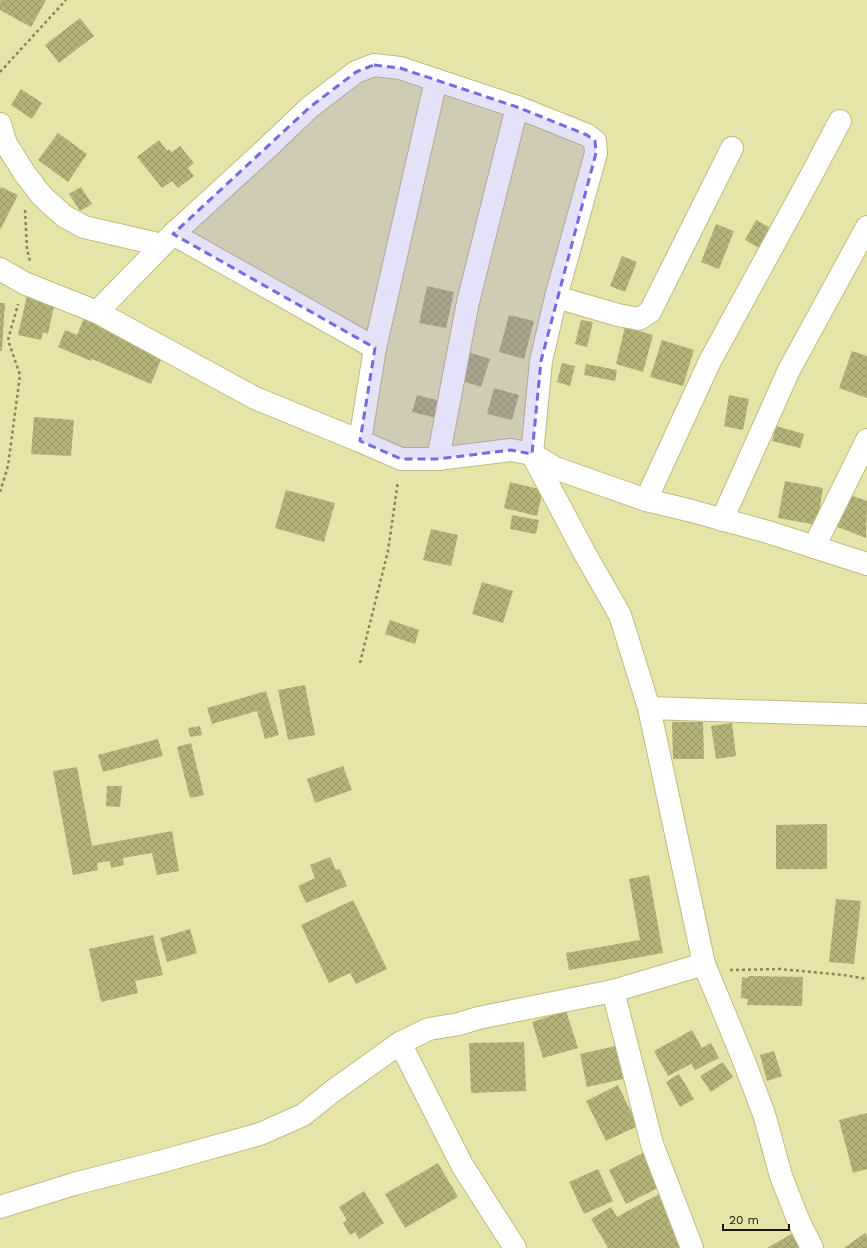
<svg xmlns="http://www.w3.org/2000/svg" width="867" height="1248" font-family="'Work Sans',sans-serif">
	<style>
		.building { fill: url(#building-cross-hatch) }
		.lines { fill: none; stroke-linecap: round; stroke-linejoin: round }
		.minor-casing { stroke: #bebb82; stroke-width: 24 }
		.path { stroke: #88865c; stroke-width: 2.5; stroke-dasharray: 3 3; stroke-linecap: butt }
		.minor { stroke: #fff; stroke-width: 22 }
		.marked { fill: #7868e3; fill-opacity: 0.2; stroke: #7868e3; stroke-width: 3; stroke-dasharray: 8 5; stroke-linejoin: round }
	</style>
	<defs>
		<pattern id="building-cross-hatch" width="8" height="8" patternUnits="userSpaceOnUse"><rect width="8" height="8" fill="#b6b37a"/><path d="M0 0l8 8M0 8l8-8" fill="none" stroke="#9c9968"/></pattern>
	</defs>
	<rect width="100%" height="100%" fill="#e7e4a9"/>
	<g class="building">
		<polygon points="1,0 46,0 31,27 0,10 0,2"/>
		<polygon points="80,18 94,36 59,63 45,45"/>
		<polygon points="21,89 42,103 32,119 11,105"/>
		<polygon points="58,133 87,154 68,182 38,160"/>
		<polygon points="159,140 167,151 169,149 172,152 180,146 194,163 188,168 194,176 178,188 172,181 162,188 137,157"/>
		<polygon points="1,187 18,195 0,230 0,189"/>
		<polygon points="81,187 92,204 80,211 69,194"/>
		<polygon points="756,220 771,228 761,249 745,240"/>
		<polygon points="716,224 734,231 719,269 701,262"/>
		<polygon points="622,256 637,262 625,292 610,286"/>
		<polygon points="427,286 454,292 446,328 419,323"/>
		<polygon points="28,291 51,297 49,305 54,306 48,334 43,332 41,340 18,335"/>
		<polygon points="0,303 5,303 2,351 0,351"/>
		<polygon points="509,315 534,321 524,359 499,352"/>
		<polygon points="84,318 164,352 151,384 92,359 91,361 58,347 65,330 77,335"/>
		<polygon points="581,320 593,322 587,347 575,344"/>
		<polygon points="625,327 653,335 643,372 616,364"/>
		<polygon points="662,340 694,350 683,386 650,377"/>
		<polygon points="465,351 490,359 481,387 456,379"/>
		<polygon points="852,351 867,356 867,398 839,388"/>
		<polygon points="562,363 575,366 570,386 557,382"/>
		<polygon points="586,364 617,370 615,381 584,375"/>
		<polygon points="494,388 519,395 512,420 487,414"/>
		<polygon points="417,395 441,401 437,418 412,412"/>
		<polygon points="729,395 749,399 743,430 724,426"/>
		<polygon points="34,417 74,420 71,456 31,454"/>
		<polygon points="776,426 804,434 800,448 772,441"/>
		<polygon points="785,481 823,488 817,525 778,518"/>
		<polygon points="510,482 543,490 537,516 504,508"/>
		<polygon points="286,490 335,503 324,542 275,528"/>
		<polygon points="847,494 867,501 866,538 835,526"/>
		<polygon points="512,515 539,520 536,534 510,529"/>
		<polygon points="431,529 458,535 451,566 423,560"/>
		<polygon points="482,582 513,591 503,623 472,614"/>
		<polygon points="390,620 419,630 415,644 385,634"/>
		<polygon points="305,685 315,735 288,740 278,690"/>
		<polygon points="266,691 279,735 265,739 257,711 212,724 207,708"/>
		<polygon points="672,722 703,722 704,759 673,759"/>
		<polygon points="732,723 736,756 716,759 711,726"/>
		<polygon points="200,726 202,735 190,737 188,728"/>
		<polygon points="158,739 163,756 103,772 98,755"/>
		<polygon points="191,743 204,795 190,798 177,747"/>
		<polygon points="343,766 352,790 315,803 307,779"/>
		<polygon points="77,767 92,846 172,831 179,871 157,875 152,853 123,858 124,865 111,868 110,861 97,863 98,870 73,875 53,771"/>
		<polygon points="107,786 122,786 120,807 106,806"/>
		<polygon points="827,824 827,869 776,869 776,825"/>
		<polygon points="330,857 336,870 340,869 347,886 306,903 298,886 315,878 310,865"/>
		<polygon points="649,875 663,953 569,970 566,953 640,940 629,879"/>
		<polygon points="836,899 861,901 854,964 829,962"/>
		<polygon points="353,900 387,969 356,984 350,973 329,983 301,925"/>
		<polygon points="190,929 197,953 167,962 160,938"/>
		<polygon points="153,935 163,975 135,981 138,993 101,1002 89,949"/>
		<polygon points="748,976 803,977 802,1006 747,1005 748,999 741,998 742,977 748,978"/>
		<polygon points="566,1011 578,1048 543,1058 532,1022"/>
		<polygon points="692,1030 702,1048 711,1043 719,1058 695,1070 691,1064 668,1076 654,1051"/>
		<polygon points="524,1042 526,1091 471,1093 469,1043"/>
		<polygon points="620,1045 628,1078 587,1087 580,1054"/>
		<polygon points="774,1051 782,1076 767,1081 760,1055"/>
		<polygon points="723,1062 733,1077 711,1092 700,1076"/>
		<polygon points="679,1074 694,1099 680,1107 666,1082"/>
		<polygon points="618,1085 638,1126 606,1141 586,1101"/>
		<polygon points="867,1113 867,1169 853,1173 839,1120"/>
		<polygon points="647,1151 664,1185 626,1204 609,1170"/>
		<polygon points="438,1163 458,1197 405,1228 385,1194"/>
		<polygon points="598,1169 613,1201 584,1214 569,1182"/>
		<polygon points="364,1191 384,1223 359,1239 355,1232 350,1235 343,1223 347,1220 339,1207"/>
		<polygon points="659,1194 688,1246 685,1248 608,1248 591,1219 611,1207 617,1217"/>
		<polygon points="795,1232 804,1248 767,1248"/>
		<polygon points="865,1233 867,1236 867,1248 844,1248"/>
	</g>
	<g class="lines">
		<defs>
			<g id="minor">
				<polyline points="0,124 6,144 25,174 42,196 64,216 84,227 162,245"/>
				<polyline points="173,234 375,348"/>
				<polyline points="0,269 24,283 97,312 255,398 360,441 401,459 438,459 511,450 532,454 555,468 646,500 688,510 768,532 867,564"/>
				<polyline points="556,297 618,315 639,319 650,312 732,148"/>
				<polyline points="97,312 173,234 265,150 310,107 356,72 374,65 400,68 517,107 587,135 595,141 596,153 556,297 541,361 532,454 584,552 620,615 649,708 704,964 744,1061 764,1114 781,1176 799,1222 812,1248"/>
				<polyline points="360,441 375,348 436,80"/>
				<polyline points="438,459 468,302 517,107"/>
				<polyline points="646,500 710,361 812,174 840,121"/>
				<polyline points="722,520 789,370 867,227"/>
				<polyline points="814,547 867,440"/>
				<polyline points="649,708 867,715"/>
				<polyline points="613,991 652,1144 692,1248"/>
				<polyline points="400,1043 462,1165 515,1248"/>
				<polyline points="0,1207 74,1184 163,1161 260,1134 303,1115 333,1091 400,1043 429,1029 459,1024 478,1018 613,991 704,964"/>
			</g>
		</defs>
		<use href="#minor" class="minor-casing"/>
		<g class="path">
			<polyline points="0,72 66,0"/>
			<polyline points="25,210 27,249 30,261"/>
			<polyline points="0,492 8,466 20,375 8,340 18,304"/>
			<polyline points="360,663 388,551 398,481"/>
			<polyline points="730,970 780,969 844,975 867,979"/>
		</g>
		<use href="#minor" class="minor"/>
	</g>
	<path class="marked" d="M374,65L400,68L517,107L587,135L595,141L596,153L541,361L532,454L511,450L438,459H401L360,441L375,348L173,234L310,107L356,72Z"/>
	<path d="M723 1224v6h66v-6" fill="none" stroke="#171501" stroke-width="2"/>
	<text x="729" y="1224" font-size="12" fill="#171501" stroke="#e7e4a9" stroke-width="3" paint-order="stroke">20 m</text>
</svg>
